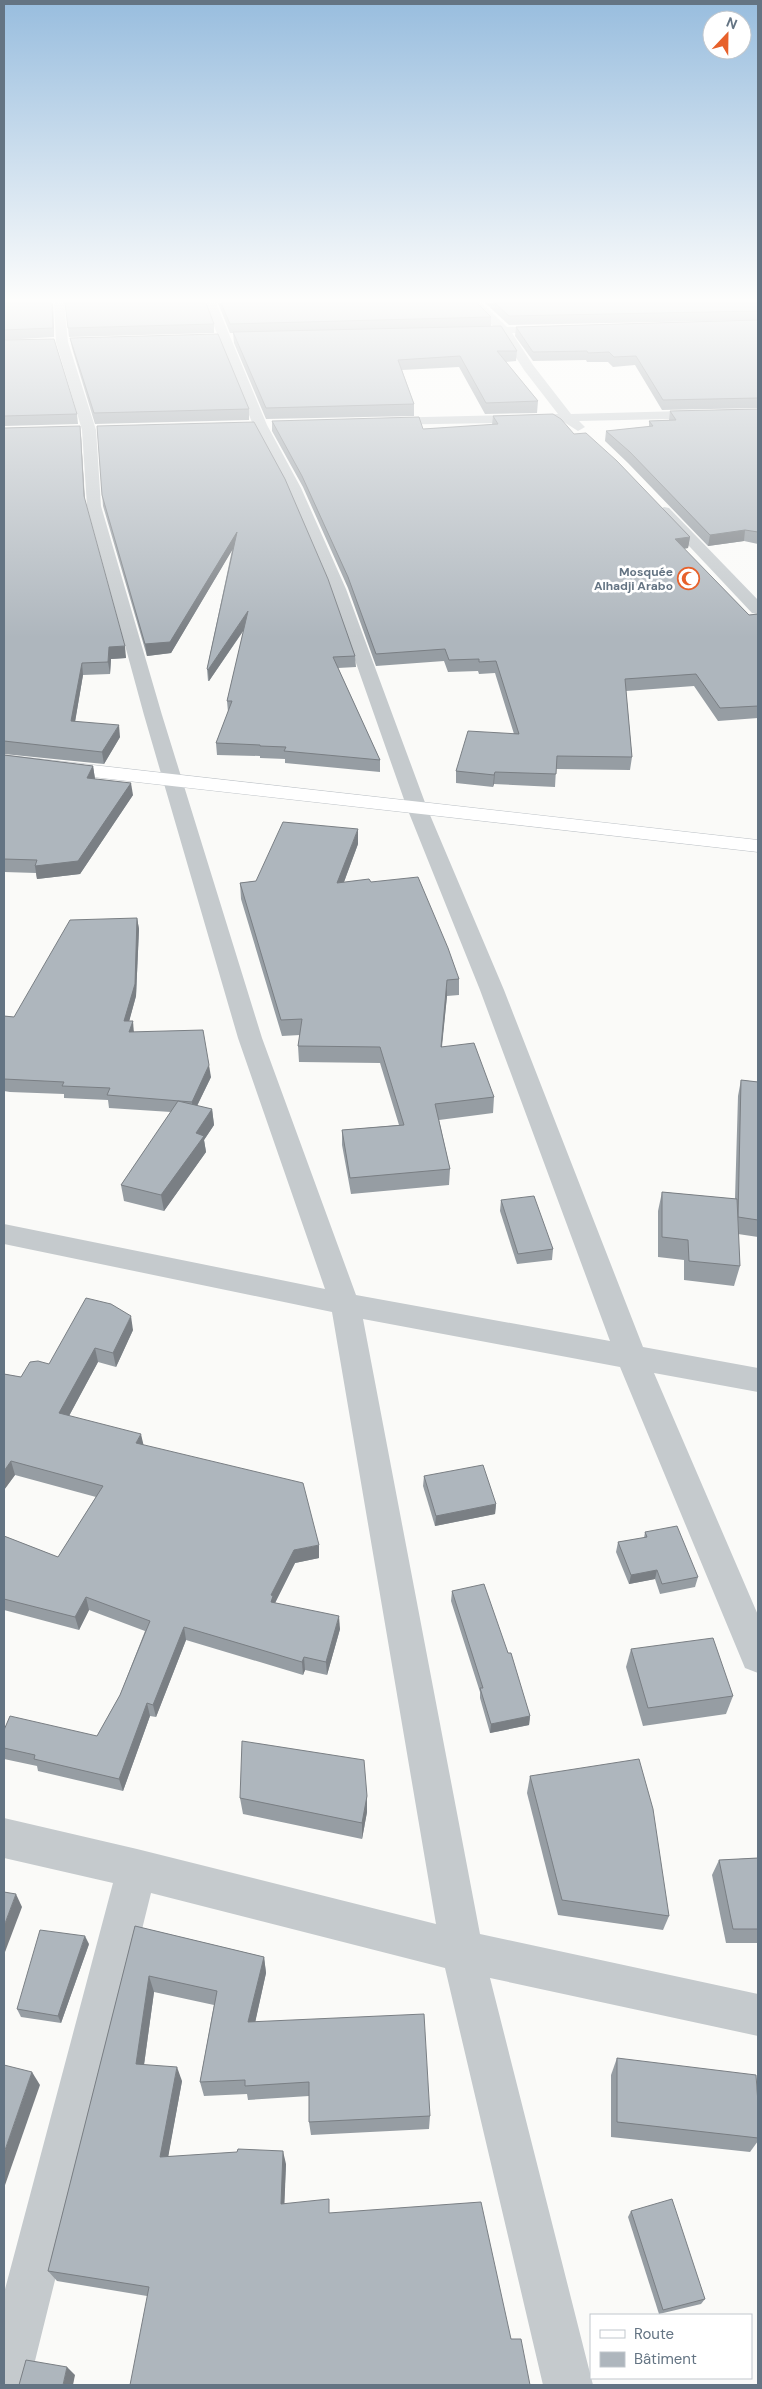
<svg xmlns="http://www.w3.org/2000/svg" width="762" height="2389" font-family="'DM Sans',sans-serif">
	<style>
		.lines { fill: none; stroke-linecap: round; stroke-linejoin: round }
		.secondary-casing { stroke: #babfc4; stroke-width: 1 }
		.street { fill: #c5cacd; fill-rule: evenodd }
		.secondary { fill: #fff; fill-rule: evenodd }
		.wall { fill: #969da3 }
		.shaded-wall { fill: #7a7f84 }
		.building { fill: #aeb6bd; stroke: #7a7f84 }
		.labels { text-anchor: middle; dominant-baseline: central; stroke-width: 5; stroke-linejoin: round; paint-order: stroke }
		.far-poi-label { font-size: 12px; font-weight: bold; fill: #647483; stroke: #fff; text-anchor: end }
	</style>
	<rect width="100%" height="100%" fill="#fafaf8"/>
	<g class="lines">
		<defs>
			<polygon id="secondary" points="4,755 758,840 758,852 4,767"/>
		</defs>
		<use href="#secondary" class="secondary-casing"/>
		<g class="street">
			<polygon points="54,303 64,303 68,342 96,430 101,506 162,715 262,1038 356,1295 610,1341 480,990 407,808 330,589 287,488 253,425 205,303 216,303 267,425 301,488 346,589 427,808 504,990 643,1347 758,1368 758,1392 654,1373 758,1615 758,1673 745,1668 620,1367 363,1319 480,1934 758,1994 758,2036 490,1978 593,2385 543,2385 445,1968 151,1893 29,2385 4,2385 4,2293 113,1883 4,1858 4,1818 137,1849 436,1924 332,1312 4,1244 4,1224 325,1289 238,1038 144,715 87,506 82,430 56,342"/>
			<polygon points="470,303 482,303 507,327 556,327 556,331 552,332 512,333 533,365 571,414 758,409 758,417 579,421 585,427 578,431 564,422 377,425 375,422 377,419 382,418 558,414 524,370 501,334 461,333 459,331 465,328 494,327"/>
			<polygon points="664,507 669,508 758,600 758,614 752,613 659,514 657,511"/>
		</g>
		<use href="#secondary" class="secondary"/>
	</g>
	<g class="wall">
		<polygon points="4,303 53,303 54,337 4,340 77,414 78,424 4,426 4,427"/>
		<polygon points="218,303 477,303 491,317 491,326 517,351 516,361 506,362 538,401 537,413 485,414 459,367 402,370 414,404 414,416 266,419 234,343 233,333 230,333"/>
		<polygon points="485,303 758,303 758,320 509,325"/>
		<polygon points="758,320 758,408 662,410 635,365 613,367 608,362 587,362 586,360 533,361 515,336 516,327"/>
		<polygon points="214,324 214,333 69,337 68,328"/>
		<polygon points="70,338 249,409 249,420 95,424 72,348"/>
		<polygon points="758,409 758,544 744,541 708,546 628,463 605,441 606,431 649,427 649,421 669,420 670,411"/>
		<polygon points="493,416 574,434 690,537 688,548 684,549 749,615 758,614 758,718 718,721 694,686 626,691 632,757 630,770 556,769 555,787 494,784 493,787 456,783 456,771 514,734 495,673 479,674 478,671 448,672 444,661 376,666 348,588 303,487 272,431 272,421 423,429 492,425"/>
		<polygon points="97,426 355,656 356,667 338,668 380,760 380,772 285,763 285,759 260,758 260,756 217,755 216,743 228,712 227,701 244,630 209,681 208,681 207,669 232,550 171,653 147,656 103,506"/>
		<polygon points="4,428 81,436 85,500 126,658 111,659 110,674 83,675 75,721 120,737 104,764 4,754"/>
		<polygon points="4,755 93,766 95,779 133,795 80,874 37,879 36,873 4,872"/>
		<polygon points="358,844 344,882 371,882 459,979 459,995 447,996 442,1047 494,1097 493,1113 439,1120 450,1169 449,1185 351,1194 342,1145 342,1130 399,1125 380,1063 299,1062 298,1046 300,1035 282,1036 241,899 240,883 256,881"/>
		<polygon points="137,918 139,929 136,996 129,1021 134,1032 211,1077 197,1106 212,1109 214,1125 204,1140 206,1152 164,1211 124,1201 121,1185 171,1112 109,1108 108,1100 64,1098 64,1094 10,1092 4,1091 4,1016 14,1017"/>
		<polygon points="741,1080 758,1082 758,1237 738,1234 740,1266 734,1286 684,1280 684,1260 658,1257 658,1211 662,1192 735,1199 738,1096"/>
		<polygon points="501,1200 553,1249 552,1260 517,1264 500,1211"/>
		<polygon points="133,1330 116,1367 98,1362 69,1416 143,1445 319,1558 295,1563 275,1603 340,1629 327,1675 305,1670 303,1675 186,1640 156,1717 150,1716 123,1791 38,1771 37,1766 4,1759 4,1730 97,1736 120,1695 145,1631 89,1610 79,1630 4,1610 4,1536 58,1557 96,1497 15,1475 4,1490 4,1374 21,1377 49,1364"/>
		<polygon points="424,1476 496,1504 495,1514 435,1526 423,1486"/>
		<polygon points="645,1532 698,1577 695,1587 660,1594 655,1579 629,1584 616,1552 618,1542 644,1538"/>
		<polygon points="452,1591 508,1653 530,1716 529,1725 490,1733 480,1698 480,1692 451,1601"/>
		<polygon points="631,1649 733,1696 726,1714 643,1726 626,1667"/>
		<polygon points="530,1776 669,1916 663,1930 558,1915 527,1793"/>
		<polygon points="367,1796 367,1812 362,1839 243,1814 240,1798"/>
		<polygon points="758,1858 758,1943 726,1943 712,1875 719,1860"/>
		<polygon points="135,1926 264,1957 266,1973 255,2022 430,2116 429,2129 311,2135 309,2122 309,2096 248,2100 247,2094 204,2096 200,2082 214,2005 154,1992 144,2065 182,2081 168,2156 286,2164 284,2203 330,2213 511,2339 147,2296 57,2281 48,2271"/>
		<polygon points="89,1944 61,2023 21,2017 17,2009"/>
		<polygon points="617,2058 758,2103 758,2141 750,2152 611,2137 611,2075"/>
		<polygon points="631,2211 705,2299 701,2304 659,2314 628,2217"/>
	</g>
	<g class="shaded-wall">
		<polygon points="52,303 53,303 54,337 53,328"/>
		<polygon points="80,426 81,436 85,506 84,496"/>
		<polygon points="745,530 744,541 708,546 710,535"/>
		<polygon points="237,532 237,542 171,653 147,656 145,644"/>
		<polygon points="690,537 688,548 673,550 675,539"/>
		<polygon points="248,611 249,622 209,681 208,670"/>
		<polygon points="125,646 126,658 111,659 110,674 108,662 109,647"/>
		<polygon points="82,663 83,675 73,734 71,721"/>
		<polygon points="119,725 120,737 104,764 102,752"/>
		<polygon points="93,766 95,779 87,778"/>
		<polygon points="495,772 494,784 493,787 494,775"/>
		<polygon points="131,783 133,795 80,874 37,879 35,866"/>
		<polygon points="358,829 358,844 338,898 337,883"/>
		<polygon points="137,918 139,929 136,996 126,1033 124,1021"/>
		<polygon points="447,980 447,996 440,1062 441,1047"/>
		<polygon points="133,1021 134,1034 129,1032"/>
		<polygon points="209,1065 211,1077 193,1114 192,1102"/>
		<polygon points="212,1109 214,1125 204,1140 206,1152 164,1211 161,1195 196,1133"/>
		<polygon points="131,1316 133,1330 116,1367 113,1353"/>
		<polygon points="95,1348 98,1362 63,1427 59,1413"/>
		<polygon points="141,1434 144,1447 136,1443"/>
		<polygon points="11,1461 15,1475 4,1490 4,1471"/>
		<polygon points="496,1504 495,1514 435,1526 436,1516"/>
		<polygon points="319,1545 319,1558 295,1563 274,1605 271,1602 271,1595 294,1550"/>
		<polygon points="657,1570 655,1579 629,1584 631,1575"/>
		<polygon points="86,1597 89,1610 79,1630 75,1617"/>
		<polygon points="339,1616 340,1629 327,1675 326,1662"/>
		<polygon points="184,1627 186,1640 156,1717 153,1705"/>
		<polygon points="304,1657 305,1670 303,1675 302,1662"/>
		<polygon points="147,1703 150,1716 123,1791 119,1779"/>
		<polygon points="530,1716 529,1725 490,1733 491,1724"/>
		<polygon points="367,1796 367,1812 362,1839 362,1823"/>
		<polygon points="16,1894 22,1907 5,1952 4,1950 4,1926"/>
		<polygon points="85,1936 89,1944 61,2023 58,2016"/>
		<polygon points="264,1957 266,1973 252,2037 248,2022"/>
		<polygon points="149,1976 154,1992 142,2079 136,2064"/>
		<polygon points="177,2067 182,2081 166,2169 160,2157"/>
		<polygon points="32,2072 40,2085 4,2188 4,2153"/>
		<polygon points="283,2151 286,2164 284,2215 281,2204"/>
		<polygon points="67,2367 75,2375 73,2385 63,2385"/>
	</g>
	<g class="building">
		<polygon points="4,303 52,303 53,328 4,330"/>
		<polygon points="65,303 206,303 214,324 68,328"/>
		<polygon points="221,303 477,303 491,317 230,324"/>
		<polygon points="495,303 758,303 758,311 509,316"/>
		<polygon points="758,320 758,398 663,400 636,356 614,357 609,352 588,353 587,351 533,352 516,327"/>
		<polygon points="501,326 517,351 497,351 538,401 486,403 460,356 398,360 414,404 266,408 233,332"/>
		<polygon points="218,334 249,409 94,413 70,338"/>
		<polygon points="54,339 77,414 4,416 4,340"/>
		<polygon points="758,409 758,532 745,530 710,535 630,452 606,431 653,426 649,421 676,420 670,411"/>
		<polygon points="553,414 561,419 574,434 586,433 617,461 690,537 675,539 749,615 758,614 758,706 720,708 696,674 625,679 632,757 557,756 556,774 495,772 494,775 456,771 468,731 519,734 496,661 479,662 479,659 449,660 445,649 376,654 348,577 302,476 272,421 419,417 423,429 498,424 493,416"/>
		<polygon points="254,422 285,479 328,579 355,656 333,657 380,760 284,751 286,747 260,746 260,745 216,743 232,701 227,701 248,611 208,670 207,669 237,532 170,642 145,644 102,495 97,426"/>
		<polygon points="80,426 84,496 125,646 109,647 108,662 82,663 71,721 119,725 102,752 4,741 4,428"/>
		<polygon points="4,755 93,766 87,778 131,783 78,861 35,866 37,860 4,859"/>
		<polygon points="283,822 358,829 337,883 369,879 371,882 418,877 448,948 459,979 447,980 441,1047 474,1043 494,1097 435,1104 450,1169 350,1178 342,1130 404,1125 380,1047 298,1046 302,1019 281,1020 240,883 256,881"/>
		<polygon points="137,918 135,984 124,1021 133,1021 129,1032 203,1030 209,1065 192,1102 107,1095 110,1088 62,1086 64,1082 4,1079 4,1016 14,1017 70,920"/>
		<polygon points="741,1080 758,1082 758,1220 738,1217"/>
		<polygon points="178,1101 212,1109 196,1133 204,1136 161,1195 121,1185"/>
		<polygon points="662,1192 737,1199 740,1266 689,1261 688,1240 662,1237"/>
		<polygon points="534,1196 553,1249 518,1254 501,1200"/>
		<polygon points="86,1298 111,1304 131,1316 113,1353 95,1348 59,1413 141,1434 136,1443 303,1483 319,1545 294,1550 271,1595 273,1596 271,1602 339,1616 326,1662 304,1657 302,1662 184,1627 153,1705 147,1703 119,1779 34,1759 35,1755 4,1748 4,1730 10,1716 97,1736 120,1695 150,1621 86,1597 75,1617 4,1599 4,1536 58,1557 103,1486 11,1461 4,1471 4,1374 21,1377 30,1362 38,1361 49,1364"/>
		<polygon points="483,1465 496,1504 436,1516 424,1476"/>
		<polygon points="677,1526 698,1577 662,1584 657,1570 631,1575 618,1542 647,1537 645,1532"/>
		<polygon points="484,1584 508,1653 511,1653 530,1716 491,1724 480,1688 483,1688 452,1591"/>
		<polygon points="713,1638 733,1696 648,1708 631,1649"/>
		<polygon points="242,1741 364,1760 367,1796 362,1823 240,1798"/>
		<polygon points="639,1759 653,1809 669,1916 562,1900 530,1776"/>
		<polygon points="758,1858 758,1929 733,1929 719,1860"/>
		<polygon points="4,1892 16,1894 4,1926"/>
		<polygon points="135,1926 264,1957 248,2022 424,2014 430,2116 309,2122 309,2082 245,2086 245,2080 200,2082 217,1991 149,1976 136,2064 177,2067 160,2157 237,2152 238,2149 283,2151 281,2204 329,2199 329,2213 481,2202 511,2339 521,2339 530,2385 130,2385 149,2287 48,2271"/>
		<polygon points="40,1930 85,1936 58,2016 17,2009"/>
		<polygon points="617,2058 756,2075 758,2103 758,2138 617,2122"/>
		<polygon points="4,2065 32,2072 4,2153"/>
		<polygon points="672,2199 705,2299 663,2310 631,2211"/>
		<polygon points="26,2360 67,2367 63,2385 19,2385"/>
	</g>
	<linearGradient id="sky" x2="0" y2="1"><stop stop-color="#98bdde"/><stop offset="0.47" stop-color="#fdfdfc"/><stop offset="1" stop-color="#fdfdfc" stop-opacity="0"/></linearGradient>
	<rect width="762" height="638" fill="url(#sky)"/>
	<defs>
		<symbol id="mosque-ring" viewBox="-11 -11 22 22"><circle r="9.5" fill="#fff" stroke="#e7612b" stroke-width="1.5"/><path d="M3.5-4.9A6 6 0 1 0 3.5 4.9A5 5 0 1 1 3.5-4.9Z" fill="#e7612b"/></symbol>
	</defs>
	<g fill-rule="evenodd">
		<use href="#mosque-ring" x="676" y="566" width="25" height="25"/>
	</g>
	<g class="labels">
		<g class="far-poi-label">
			<text x="673" y="572">Mosquée<tspan x="673" dy="14">Alhadji Arabo</tspan></text>
		</g>
	</g>
	<rect width="762" height="2389" fill="none" stroke="#647483" stroke-width="10"/>
	<rect x="590" y="2314" width="162" height="65" fill="#ffffff" stroke="#c1c7cd"/>
	<rect x="600" y="2330" width="25" height="8" fill="#ffffff" stroke="#c1c7cd"/>
	<text x="634" y="2339" font-size="15" fill="#647483">Route</text>
	<rect x="600" y="2352" width="25" height="15" fill="#aeb6bd" stroke="#c1c7cd"/>
	<text x="634" y="2364" font-size="15" fill="#647483">Bâtiment</text>
	<g transform="translate(727 35) rotate(22)"><circle r="24" fill="#ffffff" stroke="#c1c7cd"/>
	<path d="M0-4L9 19L0 12L-9 19Z" fill="#e7612b"/>
	<text y="-8" font-size="14" font-weight="bold" text-anchor="middle" fill="#647483">N</text>
	</g>
</svg>
